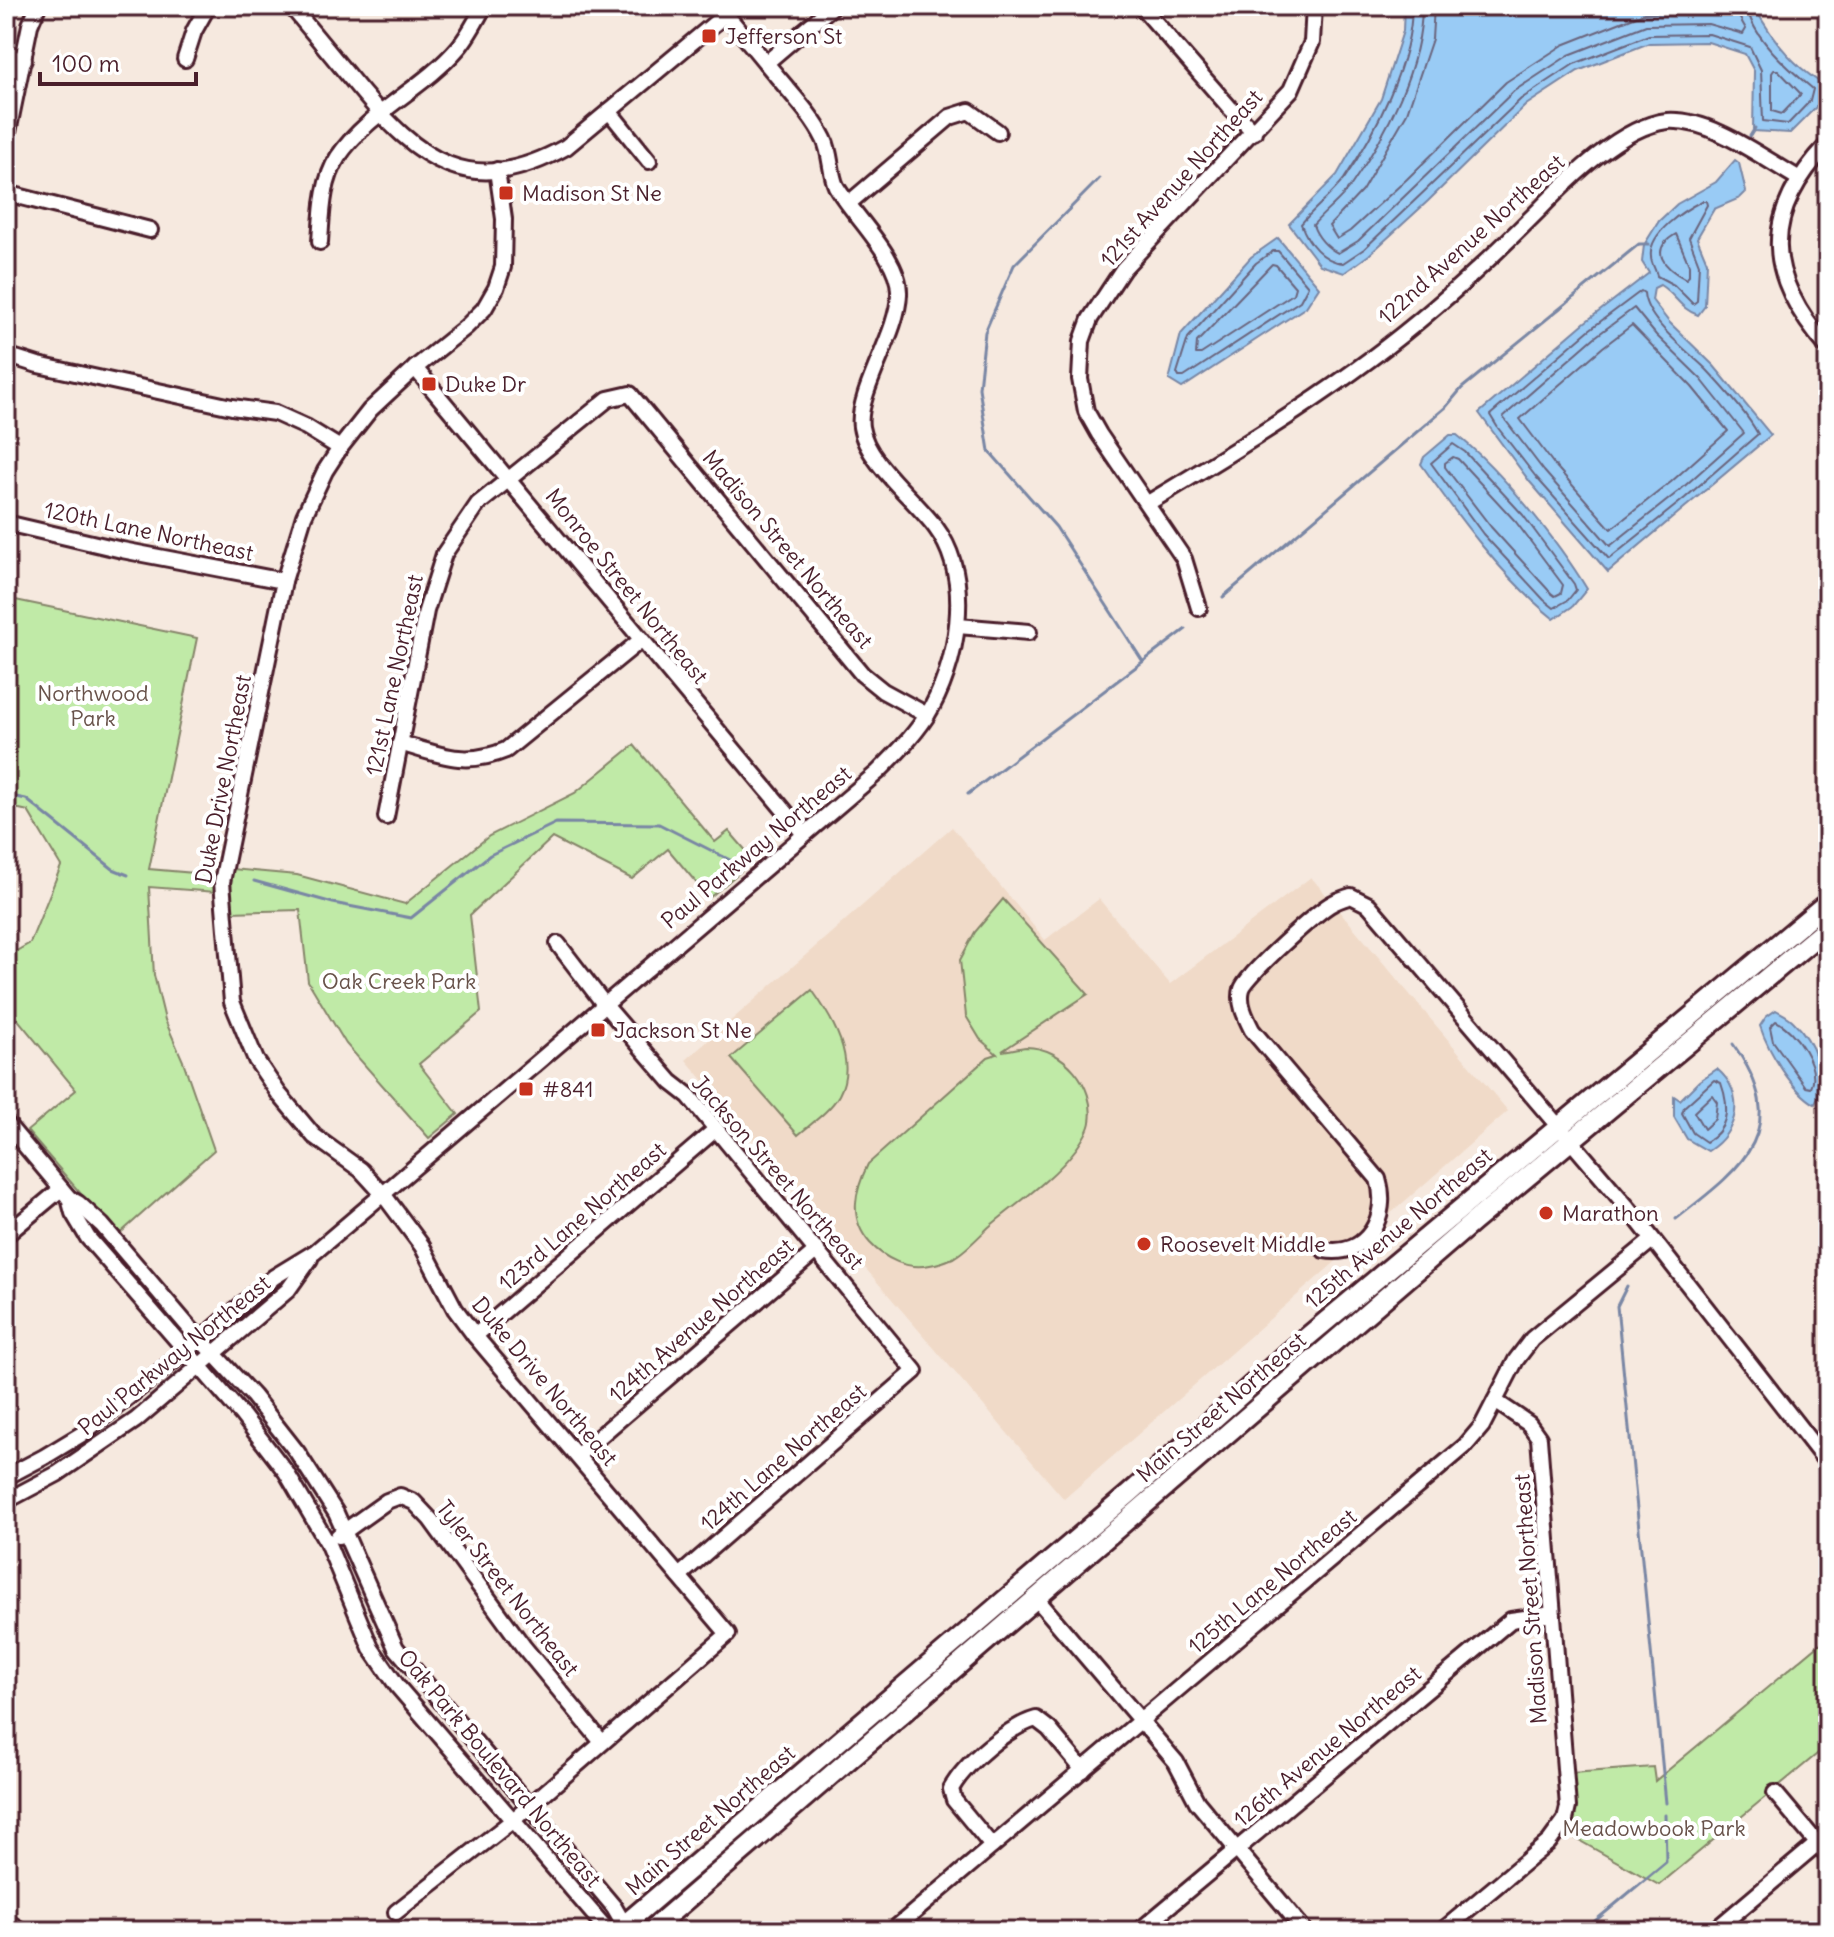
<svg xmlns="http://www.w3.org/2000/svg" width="1834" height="1937" font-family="Delius,sans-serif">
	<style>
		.built { fill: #f0dac8 }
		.green { fill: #c0eaa7; stroke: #858469; stroke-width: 2 }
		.water { fill: #99cbf5; stroke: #7986a4; stroke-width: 2 }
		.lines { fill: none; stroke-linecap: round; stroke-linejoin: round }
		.shore { stroke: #6a647c; stroke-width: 2 }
		.stream { stroke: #7986a4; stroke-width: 3 }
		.minor-casing { stroke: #4a1f2b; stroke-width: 20 }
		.major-casing { stroke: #4a1f2b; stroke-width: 24 }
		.minor { stroke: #fff; stroke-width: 14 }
		.major { stroke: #fff; stroke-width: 18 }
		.poi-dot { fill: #c8321e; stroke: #fff; stroke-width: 3 }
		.labels { text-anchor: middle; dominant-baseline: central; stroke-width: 8; stroke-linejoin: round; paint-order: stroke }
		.poi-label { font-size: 22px; fill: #4a1f2b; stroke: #fff; text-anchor: start }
		.street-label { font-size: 22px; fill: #4a1f2b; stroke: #fff }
		.park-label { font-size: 22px; fill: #68524a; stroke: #fff }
	</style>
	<rect width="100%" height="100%" fill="#f6e9df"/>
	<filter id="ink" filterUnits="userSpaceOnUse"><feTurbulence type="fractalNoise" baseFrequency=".0125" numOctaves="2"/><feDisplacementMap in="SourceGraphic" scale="16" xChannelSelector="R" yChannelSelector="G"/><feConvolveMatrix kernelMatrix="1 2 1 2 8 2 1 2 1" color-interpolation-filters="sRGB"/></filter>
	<g filter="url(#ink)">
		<polygon class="built" points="952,827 1045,940 1099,899 1170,984 1311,877 1508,1111 1064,1499 686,1060"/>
		<g class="green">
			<polygon points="6,598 197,638 149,869 217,875 216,892 149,887 154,975 165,1020 183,1061 214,1150 117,1236 27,1131 76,1090 6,1005 6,957 30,943 61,866 28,811 6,806"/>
			<polygon points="634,745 715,842 729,831 754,860 709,898 668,849 632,879 552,838 470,915 481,1012 419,1064 458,1114 429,1138 346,1044 308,981 300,910 230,912 232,869 297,875 405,904 489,836 575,793"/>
			<path d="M1003,899L1088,994L1002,1051C1010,1050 1018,1048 1026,1047C1063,1047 1096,1085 1090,1122C1089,1130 1081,1142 1076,1149C1053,1179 1019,1202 990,1226C979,1236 966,1251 953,1258C946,1261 937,1264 930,1265C907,1270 885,1259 870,1243C848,1218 855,1191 868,1164L988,1057L997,1054L980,1039L966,1016L960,960L975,932Z"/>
			<path d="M812,990C832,1018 858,1060 839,1095C830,1111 812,1123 798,1135L731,1058Z"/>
			<polygon points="1828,1637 1828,1745 1659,1885 1566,1833 1574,1813 1572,1773 1653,1767 1655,1781"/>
		</g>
		<g class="water">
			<path d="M1404,6H1754C1771,38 1792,65 1823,84L1818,105L1790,133L1753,131L1754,71L1745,54L1708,42L1649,43L1578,71L1526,105L1428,201L1369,255L1344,273L1320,265L1289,224L1337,175L1381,99L1403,31Z"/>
			<path d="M1735,160L1739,163L1746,192L1740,198L1714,209L1697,238L1707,262L1705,306L1698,315C1681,310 1675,294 1660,285L1654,288L1652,300L1669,322L1714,366L1771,435L1608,572L1530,482L1479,413L1584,323L1649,273L1642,262L1644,245L1659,221L1677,204L1716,182Z"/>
			<polygon points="1278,238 1319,287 1306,307 1182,388 1169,380 1181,334 1251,257"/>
			<path d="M1450,435H1457C1501,470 1558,541 1587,589L1573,606L1554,619C1502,577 1459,518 1421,464L1424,457Z"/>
			<path d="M1776,1010C1781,1013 1788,1016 1793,1021C1813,1040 1830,1078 1815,1104C1793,1092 1768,1051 1760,1026L1766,1017Z"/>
			<path d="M1717,1069C1746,1093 1739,1132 1708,1151L1687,1139L1674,1117V1096L1680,1100L1699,1081Z"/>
		</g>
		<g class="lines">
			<g class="shore">
				<path d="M1412,6C1412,61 1375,134 1344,179C1332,195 1314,208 1301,224C1308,243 1322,261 1343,263L1364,249L1521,99L1574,64L1649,35L1709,34L1750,47L1761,70L1763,121L1788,124L1810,101L1813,89C1790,70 1751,37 1747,6"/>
				<path d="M1422,6C1422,66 1386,135 1352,184C1342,199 1325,211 1313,225C1317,237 1327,248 1338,253L1358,241L1514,91L1569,55L1646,25L1708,24L1743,34L1746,29L1738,15L1737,6"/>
				<polyline points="1434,6 1432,39 1407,113 1362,191 1329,226 1337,239 1350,231 1407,179 1506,82 1563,45 1644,13 1708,12 1722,15 1725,12 1725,6"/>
				<polygon points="1774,70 1778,70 1801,94 1782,114 1772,111 1772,73"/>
				<path d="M1702,201H1706L1707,205L1689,238L1699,264L1697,301L1693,304L1674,285L1657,276C1656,269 1651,264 1651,257C1648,233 1684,210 1702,201Z"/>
				<path d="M1676,234L1689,265V276L1686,279C1664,268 1648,250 1676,234Z"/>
				<polygon points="1273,251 1278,251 1308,286 1300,301 1184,377 1179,377 1177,373 1188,338 1256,263"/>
				<polygon points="1272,264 1276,265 1295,287 1293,294 1201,354 1196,354 1197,342"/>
				<path d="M1641,291L1644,293C1646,321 1688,351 1707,370C1724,388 1746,412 1758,434L1685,498L1609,559L1536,477L1498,428L1490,415L1589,330Z"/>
				<polygon points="1634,308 1656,335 1701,379 1744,433 1679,491 1610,546 1544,471 1503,417 1595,337"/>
				<polygon points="1632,325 1692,387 1728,431 1671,482 1611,529 1553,463 1520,419 1603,347"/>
				<polygon points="1453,444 1465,452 1523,515 1574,584 1576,590 1568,600 1554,608 1544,600 1483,534 1431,463"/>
				<polygon points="1453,457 1458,459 1516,522 1563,585 1561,593 1555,596 1551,593 1491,527 1445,467 1445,463"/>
				<path d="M1776,1021C1795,1030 1821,1067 1811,1088L1806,1087L1773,1041L1770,1027Z"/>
				<path d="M1714,1080L1721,1083C1729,1105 1730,1129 1706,1142L1693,1133L1682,1113L1684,1107Z"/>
				<polygon points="1712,1095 1717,1102 1715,1119 1704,1129 1694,1112"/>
			</g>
			<g class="stream">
				<polyline points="1750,136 1755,128"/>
				<polyline points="1099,179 1014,265 985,332 979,388 989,451 1056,527 1142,660"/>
				<polyline points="1223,597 1446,407 1462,388 1639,244 1649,244"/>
				<polyline points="968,794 1186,629"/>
				<polyline points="6,795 26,799 113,869 128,875"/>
				<polyline points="254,881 333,903 411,918 490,855 556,823 659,824 730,860"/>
				<path d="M1676,1219C1743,1167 1794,1130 1733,1044"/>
				<polyline points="1627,1286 1617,1306 1666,1803"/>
				<polyline points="1583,1931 1666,1862 1665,1815"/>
			</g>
			<defs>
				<g id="minor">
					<path d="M291,6C313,33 335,59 357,86C419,161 470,200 566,147L726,14"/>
					<polyline points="1141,6 1230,108 1254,132"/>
					<polyline points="6,56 24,60"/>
					<polyline points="185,59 194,31 208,6"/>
					<polyline points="766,63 833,6"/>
					<polyline points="609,111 649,161"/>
					<polyline points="6,142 30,25 38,6"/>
					<path d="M1828,144C1760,215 1765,276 1828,348"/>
					<polyline points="6,193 150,230"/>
					<polyline points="849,203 950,117 969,111 998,132"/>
					<path d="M320,242C322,213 322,182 338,157C368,112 423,89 458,48C469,35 476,21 484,6"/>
					<polyline points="6,355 38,365 232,407 275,413 306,427 340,448"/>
					<polyline points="415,368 804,834"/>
					<path d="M1148,503C1246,444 1346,384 1433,309C1470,278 1505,244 1539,210C1569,179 1622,126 1667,121C1711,118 1761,157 1798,178"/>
					<polyline points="6,523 122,550 284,581"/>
					<polyline points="1199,608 1184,559 1099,434 1086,411 1080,379 1082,341 1090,319 1123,269 1291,90 1312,42 1314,6"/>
					<polyline points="958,626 1029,632"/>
					<path d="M400,743C440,755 465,767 506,750L641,640"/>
					<polyline points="386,817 426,611 444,554 478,504 608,399 630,394 862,674 883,691 927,715"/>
					<polyline points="558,944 604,1004 671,1082 689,1096 716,1129 915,1371 679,1576"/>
					<polyline points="6,1123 69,1198 78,1203 102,1225 188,1326 253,1396 297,1452 336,1513 396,1648 614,1907 628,1931"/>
					<polyline points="69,1198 73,1213 88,1238 242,1415 286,1472 327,1542 371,1648 398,1687 608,1931"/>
					<polyline points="6,1235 61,1189"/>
					<path d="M1324,1250C1367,1258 1390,1216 1378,1179L1252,1030C1246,1018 1238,1003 1242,989C1246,975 1319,910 1333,903C1338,900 1345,898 1351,896L1369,905L1629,1209L1828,1464"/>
					<polyline points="475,1336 716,1129"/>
					<polyline points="578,1455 817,1250"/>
					<path d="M6,1477L44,1457L82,1434L211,1331L274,1277L315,1252L878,772C895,755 912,738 926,717C958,666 974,579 936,528C915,499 866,462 861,427C856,393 898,334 899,294C901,259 853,216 836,186C830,173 831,153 824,139C813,117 796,99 781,81C760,56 740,31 719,6"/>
					<polyline points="6,1501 57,1474 136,1420 288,1290 310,1259"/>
					<polyline points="338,1536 387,1501 400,1496 414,1502 431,1520 523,1646 601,1741"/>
					<polyline points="1035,1597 1176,1762 1197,1802 1305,1931"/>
					<polyline points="1775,1793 1828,1856"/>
					<path d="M992,1846L954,1800L951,1789C965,1763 1008,1727 1036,1719L1049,1729L1083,1770"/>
					<polyline points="396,1912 512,1821 728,1634 475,1336 455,1309 422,1246 383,1194 361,1170 314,1136 279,1094 256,1060 232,1002 222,882 284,581 304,516 325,471 340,448 370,410 415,368 466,327 484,309 496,288 503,267 504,219 497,170"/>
					<polyline points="6,1921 22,1931"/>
					<polyline points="892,1931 1465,1446 1482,1426 1516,1360 1532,1339 1651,1241"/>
					<polyline points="1139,1931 1511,1620 1552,1614"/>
					<polyline points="1442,1931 1549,1842 1565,1820 1568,1807 1539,1438 1529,1424 1495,1401"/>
					<polyline points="1714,1931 1818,1843"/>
				</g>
				<g id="major">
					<polyline points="617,1931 1130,1493 1288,1353 1828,902"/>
					<polyline points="650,1931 1473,1222 1828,927"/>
				</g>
			</defs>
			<use href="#minor" class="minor-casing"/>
			<use href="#major" class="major-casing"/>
			<use href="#minor" class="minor"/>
			<use href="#major" class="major"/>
		</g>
	</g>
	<g class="poi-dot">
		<rect x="701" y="28" width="16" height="16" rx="4"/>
		<rect x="498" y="185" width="16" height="16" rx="4"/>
		<rect x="421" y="376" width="16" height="16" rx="4"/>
		<rect x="590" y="1022" width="16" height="16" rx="4"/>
		<rect x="518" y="1081" width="16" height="16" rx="4"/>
		<circle cx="1546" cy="1213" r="8"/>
		<circle cx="1144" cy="1244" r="8"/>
	</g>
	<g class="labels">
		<g class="poi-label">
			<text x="725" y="36">Jefferson St</text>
			<text x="522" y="193">Madison St Ne</text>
			<text x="445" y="384">Duke Dr</text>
			<text x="614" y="1030">Jackson St Ne</text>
			<text x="542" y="1089">#841</text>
			<text x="1562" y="1213">Marathon</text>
			<text x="1160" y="1244">Roosevelt Middle</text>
		</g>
		<g class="street-label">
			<text transform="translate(1181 178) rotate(-48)">121st Avenue Northeast</text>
			<text transform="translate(1471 239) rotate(-42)">122nd Avenue Northeast</text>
			<text transform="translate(149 531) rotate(12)">120th Lane Northeast</text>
			<text transform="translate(788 549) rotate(50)">Madison Street Northeast</text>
			<text transform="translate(627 586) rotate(51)">Monroe Street Northeast</text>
			<text transform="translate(394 675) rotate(-78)">121st Lane Northeast</text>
			<text transform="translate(223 779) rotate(-79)">Duke Drive Northeast</text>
			<text transform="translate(756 847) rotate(-40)">Paul Parkway Northeast</text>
			<text transform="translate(778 1172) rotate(49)">Jackson Street Northeast</text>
			<text transform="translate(582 1216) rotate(-41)">123rd Lane Northeast</text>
			<text transform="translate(1398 1228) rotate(-40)">125th Avenue Northeast</text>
			<text transform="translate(701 1320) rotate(-41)">124th Avenue Northeast</text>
			<text transform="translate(174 1355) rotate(-39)">Paul Parkway Northeast</text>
			<text transform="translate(545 1381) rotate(50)">Duke Drive Northeast</text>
			<text transform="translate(1221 1407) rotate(-41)">Main Street Northeast</text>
			<text transform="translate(783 1457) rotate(-41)">124th Lane Northeast</text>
			<text transform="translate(1272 1581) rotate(-40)">125th Lane Northeast</text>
			<text transform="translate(508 1588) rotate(52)">Tyler Street Northeast</text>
			<text transform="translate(1530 1599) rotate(-94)">Madison Street Northeast</text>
			<text transform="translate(1327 1746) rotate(-40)">126th Avenue Northeast</text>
			<text transform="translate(500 1768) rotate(50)">Oak Park Boulevard Northeast</text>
			<text transform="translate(710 1820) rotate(-41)">Main Street Northeast</text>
		</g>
		<g class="park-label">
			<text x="93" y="693">Northwood<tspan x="93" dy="25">Park</tspan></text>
			<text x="399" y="981">Oak Creek Park</text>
			<text x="1654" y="1828">Meadowbook Park</text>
		</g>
	</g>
	<rect width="1834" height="1937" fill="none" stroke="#fff" stroke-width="32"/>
	<rect x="16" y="16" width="1802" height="1905" fill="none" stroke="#4a1f2b" stroke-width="3" filter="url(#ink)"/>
	<path d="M40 72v12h156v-12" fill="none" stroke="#4a1f2b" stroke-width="4"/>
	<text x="52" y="72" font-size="24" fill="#4a1f2b" stroke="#ffffff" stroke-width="6" paint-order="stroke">100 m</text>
</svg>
